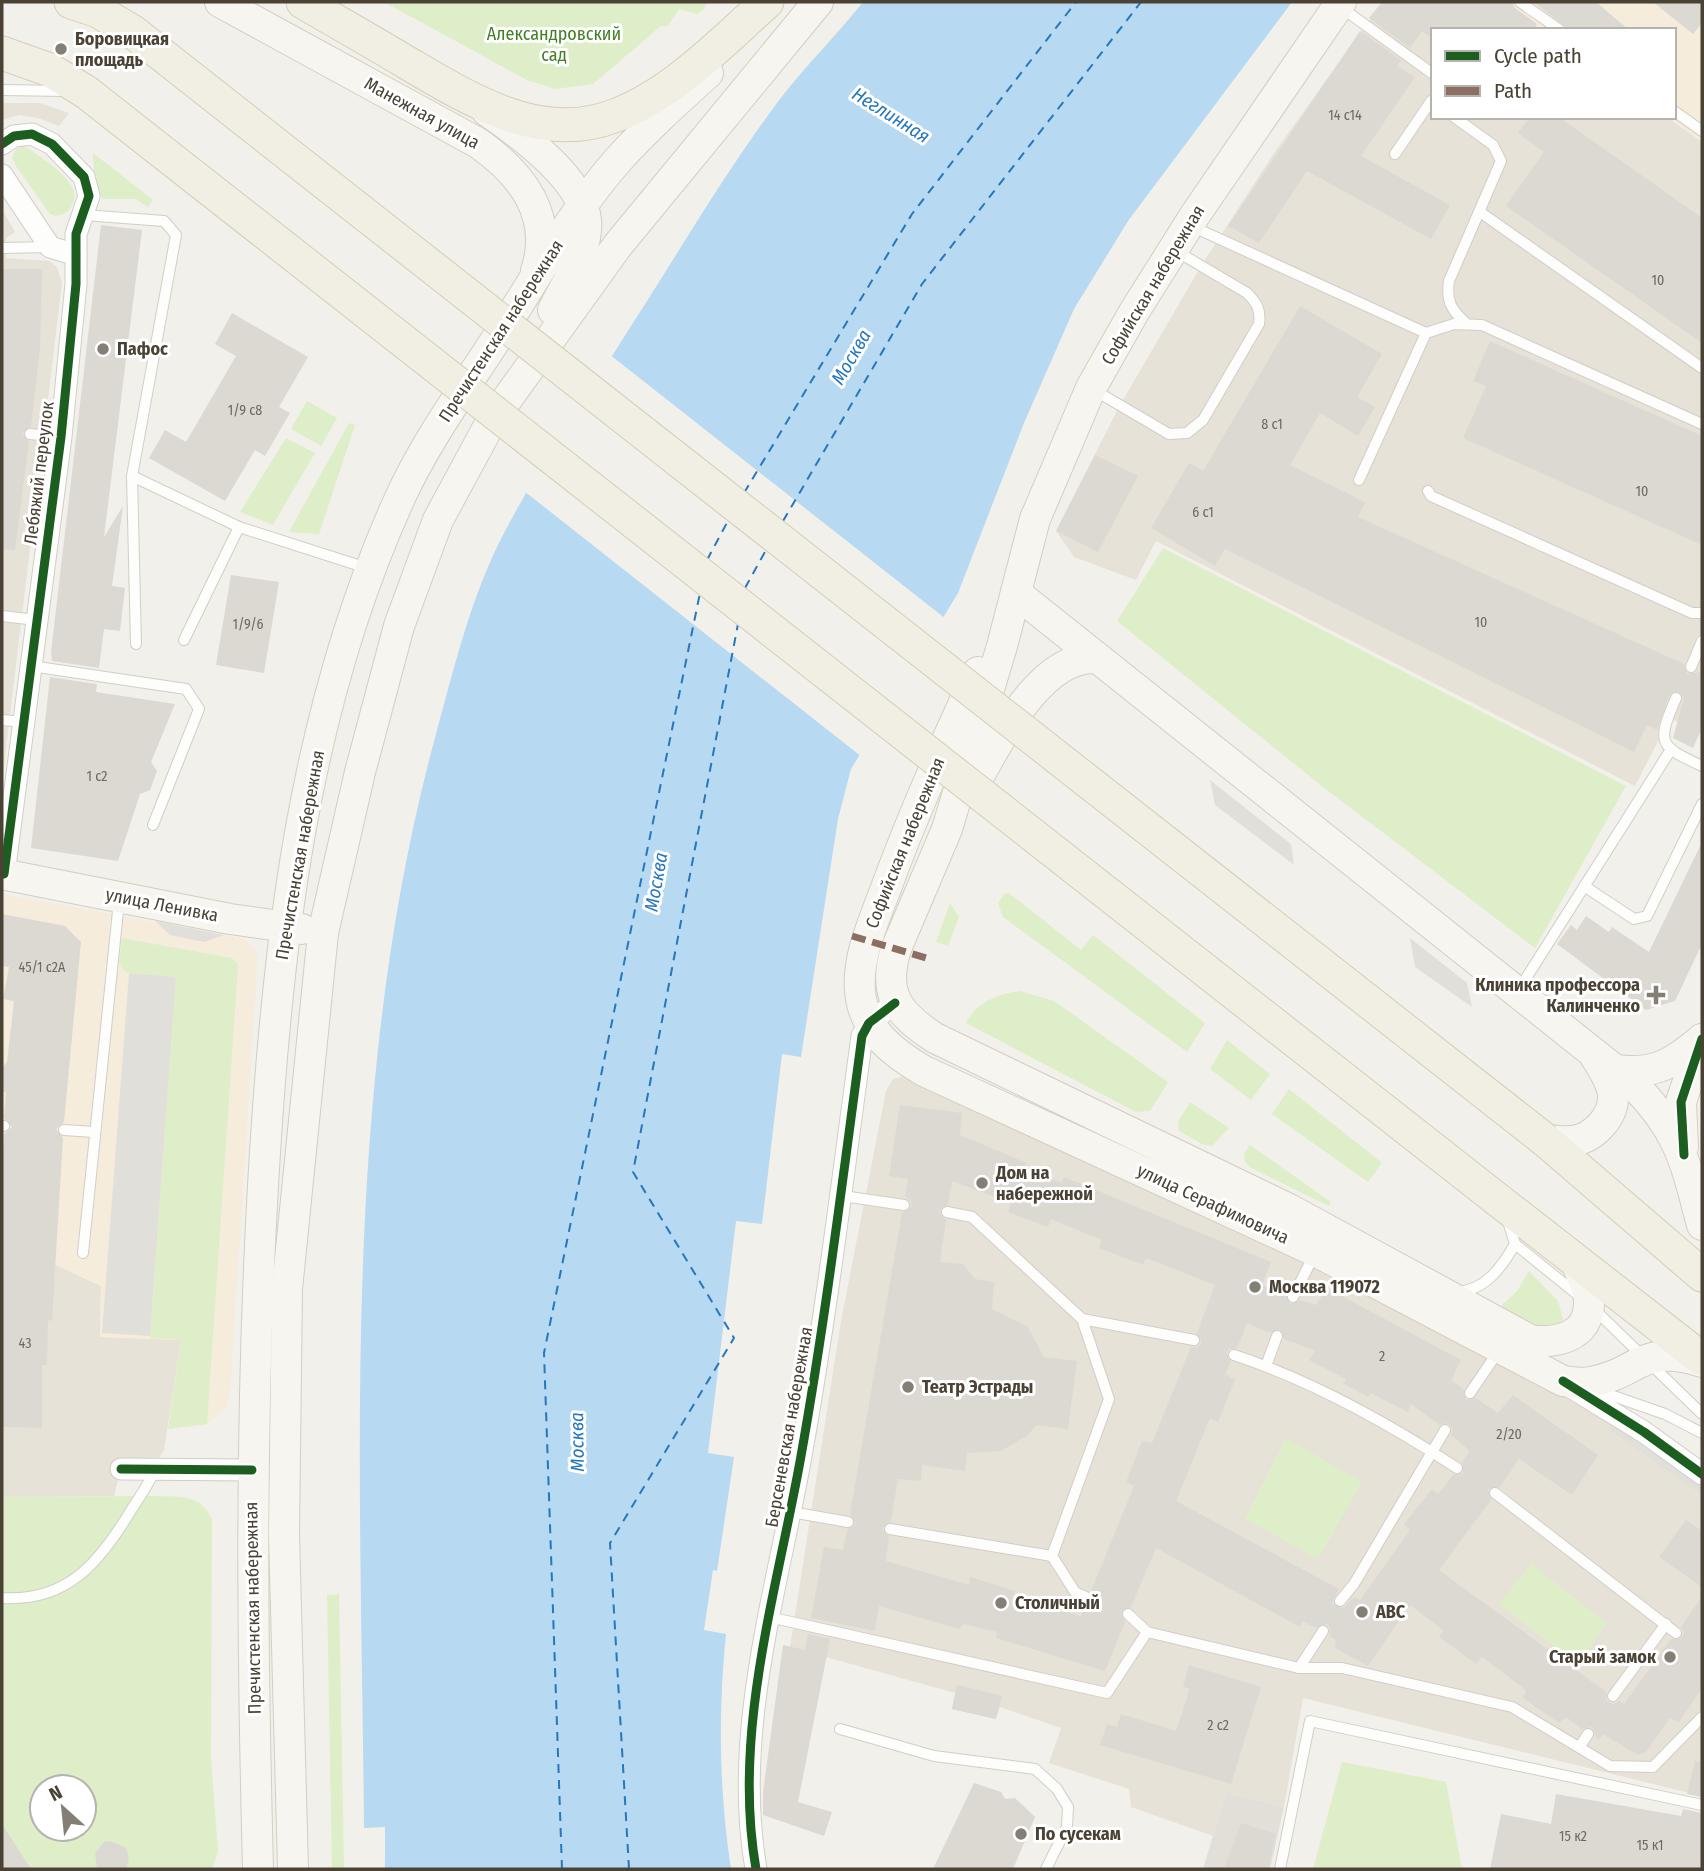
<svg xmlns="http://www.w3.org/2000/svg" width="1704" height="1871" font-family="'Fira Sans Condensed',sans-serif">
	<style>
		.residential { fill: #e6e2d7 }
		.commercial { fill: #f5ecdc }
		.industrial { fill: #e2dfd8 }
		.green { fill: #deeec8; fill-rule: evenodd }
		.parking { fill: #e1dfda }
		.water { fill: #b8d9f2 }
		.pier { fill: #f2f0ea }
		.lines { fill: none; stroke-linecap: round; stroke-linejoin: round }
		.ferry { stroke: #2577be; stroke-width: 2; stroke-dasharray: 9 7; stroke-linecap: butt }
		.building { fill: #dcd9d3; fill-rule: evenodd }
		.lane-casing { stroke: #d0cec8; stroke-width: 12 }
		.street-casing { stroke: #d0cec8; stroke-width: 23 }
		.secondary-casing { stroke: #d2cec1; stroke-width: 32 }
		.primary-casing { stroke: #d5cdb6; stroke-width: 35 }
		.lane { stroke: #fdfdfc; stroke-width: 10 }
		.street { stroke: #fdfdfc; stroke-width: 21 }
		.secondary { stroke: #f7f5ef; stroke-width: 30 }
		.primary { stroke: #f1eee4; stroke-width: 33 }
		.primary-bridge-casing { stroke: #d5cdb6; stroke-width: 35; stroke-linecap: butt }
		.primary-bridge { stroke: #f1eee4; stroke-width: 33 }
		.quiet { stroke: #8d6e63; stroke-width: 7; stroke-dasharray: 14 7; stroke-linecap: butt }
		.cycleway-casing { stroke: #fff; stroke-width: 13 }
		.cycleway { stroke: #1b5e20; stroke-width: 9 }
		.poi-dot { fill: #847f74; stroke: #fff; stroke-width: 2.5 }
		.labels { text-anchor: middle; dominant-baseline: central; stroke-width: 6; stroke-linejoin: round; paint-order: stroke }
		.number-label { font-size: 14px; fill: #6e685d }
		.park-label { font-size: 18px; fill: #428023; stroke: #fff }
		.poi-label { font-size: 18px; font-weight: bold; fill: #494235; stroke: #fff; text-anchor: start }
		.street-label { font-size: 18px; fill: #494235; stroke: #fff }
		.water-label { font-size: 19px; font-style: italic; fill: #2577be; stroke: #fff }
	</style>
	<rect width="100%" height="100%" fill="#f2f0ea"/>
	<g class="residential">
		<polygon points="1382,2 1502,2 1542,30 1433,30 1433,117 1667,117 1702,142 1702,734 1670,718 1635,786 1156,541 1136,580 1074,557 1056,531 1120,405 1201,266 1274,153"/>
		<polygon points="2,103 40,103 69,113 59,126 38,118 19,115 2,120"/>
		<polygon points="2,209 15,232 6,238 6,258 49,261 57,267 62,283 2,781"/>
		<polygon points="905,1076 1316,1261 1608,1421 1702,1495 1702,1796 1303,1698 1284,1807 1226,1793 1213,1836 1131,1807 1129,1789 1049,1763 1061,1728 1000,1707 996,1719 952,1709 955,1693 790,1647 841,1321 886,1091 893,1079"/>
		<polygon points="2,1240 101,1286 100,1337 181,1340 164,1450 157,1461 121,1469 114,1496 2,1497"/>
	</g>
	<g class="commercial">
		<polygon points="1502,2 1702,2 1702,142 1667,117 1674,117 1674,30 1542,30"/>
		<polygon points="2,894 234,937 246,940 258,953 230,1392 226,1408 207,1424 168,1429 181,1340 100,1337 101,1286 2,1240"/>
	</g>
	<polygon class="industrial" points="1226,1793 1284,1807 1270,1869 1203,1869"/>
	<g class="green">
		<polygon points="384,2 707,2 704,9 697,14 679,9 668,26 661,26 593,84 555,89 527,80"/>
		<path d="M24,146C40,156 63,171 72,187C80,202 66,221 50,214L16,166L12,157L16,149Z"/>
		<polygon points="93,153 153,200 148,207 136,199 103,199 95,188"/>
		<polygon points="307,401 337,418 321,446 291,429"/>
		<polygon points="349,423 355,425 319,534 289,532"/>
		<polygon points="286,438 315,453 273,525 240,512"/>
		<polygon points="1163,548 1626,786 1535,948 1323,787 1117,621"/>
		<polygon points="1009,893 1081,950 1093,935 1205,1023 1187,1052 1003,917 998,903 1004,894"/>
		<polygon points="950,903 959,917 948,946 936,942"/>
		<polygon points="122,938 232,958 238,965 207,1424 168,1429 181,1340 150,1338 176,978 125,972 119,962"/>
		<path d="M1020,991L1054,1001L1168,1082L1150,1111L1136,1112L966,1023C976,1002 999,994 1020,991Z"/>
		<polygon points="1227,1040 1270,1074 1251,1100 1210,1069"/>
		<polygon points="1289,1089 1382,1163 1368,1182 1272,1114"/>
		<polygon points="1190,1102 1229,1128 1212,1146 1202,1144 1179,1131 1178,1122"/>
		<polygon points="1250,1145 1331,1202 1329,1206 1251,1168 1245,1162 1244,1154"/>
		<path d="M1529,1271L1558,1301L1563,1319C1547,1343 1517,1317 1501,1306L1517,1291Z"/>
		<polygon points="1286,1438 1362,1482 1318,1559 1245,1519"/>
		<path d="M156,1496C180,1497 202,1494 212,1520L211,1758L218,1851L212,1869H31L10,1837L2,1836V1497ZM42,1787H84V1829H42Z"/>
		<polygon points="1531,1564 1607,1623 1578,1665 1499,1604"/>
		<polygon points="339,1594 344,1869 332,1869 327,1595"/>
		<polygon points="1342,1762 1446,1782 1462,1869 1313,1869"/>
	</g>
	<g class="parking">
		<polygon points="1210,780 1291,844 1294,865 1215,805"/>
		<polygon points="155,921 224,935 204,942 170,935"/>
		<polygon points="1410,938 1467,983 1472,1007 1415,967"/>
		<polygon points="129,973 176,977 150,1336 102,1333"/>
		<polygon points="1608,1421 1702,1486 1702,1495 1613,1432"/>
	</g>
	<path class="water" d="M863,2H1292L1128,221L1074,309L1024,423L958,593L851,769L838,819L801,1057L782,1054L762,1224L736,1221L708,1453L734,1457L717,1571L713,1570L704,1630L726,1634C718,1713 719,1790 731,1869H385V1827L364,1828C361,1463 339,1089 436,734C453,672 469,605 497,547C533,474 581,406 624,337C676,257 723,175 780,99C806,65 837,35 863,2Z"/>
	<polygon class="pier" points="609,354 946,619 862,757 524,491"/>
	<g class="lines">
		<g class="ferry">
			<polyline points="744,493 912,214 1076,2"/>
			<polyline points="783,521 922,284 1141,2"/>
			<polyline points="707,560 729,519"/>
			<polyline points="745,588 766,550"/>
			<polyline points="562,1869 544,1353 700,593"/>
			<polyline points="629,1869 610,1543 734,1338 633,1172 738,624"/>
		</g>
	</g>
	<g class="building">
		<polygon points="1382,2 1512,2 1515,8 1537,24 1533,30 1433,30 1433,39 1422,31 1410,48 1369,18"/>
		<polygon points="1533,2 1596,2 1629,30 1570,30"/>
		<polygon points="1653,2 1702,2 1702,23 1693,34"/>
		<polygon points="1360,31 1401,60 1397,66 1415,77 1361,156 1450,205 1431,239 1307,171 1259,243 1228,226"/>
		<polygon points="1530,117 1559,117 1702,218 1702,343 1506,206 1544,152 1518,133"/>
		<polygon points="101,225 142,230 104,537 123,506 112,586 125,588 120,631 104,629 99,668 52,661 51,652"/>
		<polygon points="2,269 42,269 40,348 31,426 22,433 29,442 15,550 2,549"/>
		<polygon points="1300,306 1382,354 1357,397 1375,407 1358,436 1320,413 1290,465 1365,502 1358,517 1684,664 1687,674 1702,672 1702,728 1693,748 1673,738 1684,698 1678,691 1669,695 1657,730 1647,725 1634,752 1225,549 1215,566 1151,528 1189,463 1203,471"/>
		<polygon points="232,313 308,357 279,407 290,413 265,456 255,450 225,501 149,458 165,430 186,442 236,356 215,344"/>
		<polygon points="1490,341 1702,436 1702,545 1463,438 1486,386 1473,381"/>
		<polygon points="1095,455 1138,476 1098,552 1056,531"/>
		<polygon points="231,575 279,582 264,673 216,665"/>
		<polygon points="50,677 97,684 96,692 175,704 151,762 157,771 150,790 140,794 118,861 31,848"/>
		<polygon points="1702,842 1702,944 1675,1001 1646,1010 1557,944 1571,925 1577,930 1586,916 1609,932 1612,927 1649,952"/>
		<polygon points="2,914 65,926 81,942 64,1122 56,1129 63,1138 52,1320 48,1321 47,1365 42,1365 42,1428 2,1427 2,1165 4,1134 12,1127 4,1118 6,1092 2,1092 2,1067 7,1062 14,1001 3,999 9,967 2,966"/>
		<path d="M900,1105L962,1113L960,1135L1027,1163L1025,1169L1062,1183L1064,1177L1271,1262L1262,1285L1286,1294L1290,1304L1300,1300L1316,1305L1327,1288L1461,1360L1451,1380L1463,1389L1466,1400L1476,1398L1498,1413L1513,1395L1598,1455L1572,1495L1519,1459L1500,1487L1488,1489L1491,1500L1439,1570L1606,1692V1700L1613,1704L1619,1701L1624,1704L1671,1639L1682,1638L1684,1633L1681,1627L1702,1596V1688L1679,1722L1670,1718L1647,1751L1638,1755L1603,1734L1598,1741L1592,1727L1582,1729L1566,1717L1559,1723L1523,1698L1526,1690L1482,1657L1476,1664L1439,1637L1444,1631L1410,1605L1368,1666L1335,1648L1336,1640L1329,1636L1330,1628L1327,1624L1316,1628L1302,1621L1300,1627L1156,1548L1131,1607L1121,1612L1125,1622L1105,1671L996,1638L997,1632L963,1624L960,1629L879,1606L875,1631L811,1618L824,1547L843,1550L847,1530L856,1524L850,1514L902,1213L912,1207L911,1201L905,1197L908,1179L889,1176ZM952,1181L1011,1203L1008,1212L1048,1227L1051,1219L1102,1240L1099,1248L1143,1265L1146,1258L1215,1285L1197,1333L1202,1342L1197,1347H1191L1152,1443L1142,1441L1126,1482L1134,1486L1091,1591L1095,1601L1085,1605L1081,1616L1013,1597L1015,1591L970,1577L969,1585L886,1561L889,1537L882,1528L891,1521L898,1479L921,1481L922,1465L965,1471L967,1453L1001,1451L1028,1435L1036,1425L1068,1429L1077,1361L1044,1357L1028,1327L992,1309L994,1282L975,1279L963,1264L940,1262L946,1220L939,1211L948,1204ZM1247,1323L1270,1333L1280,1329L1284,1339L1315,1351L1309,1360L1346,1379L1344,1384L1368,1397L1370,1393L1408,1412L1411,1404L1439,1425L1448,1423L1453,1429L1451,1435L1470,1451L1462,1462L1463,1473L1453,1475L1438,1494L1432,1489L1404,1524L1410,1530L1360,1600L1354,1597L1342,1609L1332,1603L1339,1589L1176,1501L1210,1418L1218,1422L1235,1380L1225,1374L1231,1362L1226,1353L1229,1349L1237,1348Z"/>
		<polygon points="1686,1520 1702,1531 1702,1587 1659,1557"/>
		<polygon points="808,1634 830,1639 798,1802 832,1812 824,1836 763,1815 763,1792 783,1645 805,1650"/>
		<polygon points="1189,1665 1261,1687 1231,1784 1100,1745 1107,1724 1117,1727 1121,1714 1176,1731 1190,1689 1183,1687"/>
		<polygon points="957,1685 1002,1696 996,1719 952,1709"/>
		<polygon points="1695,1761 1702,1762 1702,1797 1687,1794"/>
		<polygon points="974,1783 1001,1792 1005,1799 1015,1798 1035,1817 1013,1869 933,1869"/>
		<polygon points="1556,1794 1681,1816 1683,1809 1702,1813 1702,1869 1490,1869 1501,1814 1551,1824"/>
		<polygon points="1241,1823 1276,1834 1268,1869 1224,1869"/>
		<polygon points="2,1824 31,1869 2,1869"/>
		<polygon points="110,1841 126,1848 129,1859 126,1869 97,1869 95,1853 104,1842"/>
	</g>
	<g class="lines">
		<defs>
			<g id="lane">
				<polyline points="1520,2 1560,30"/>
				<polyline points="1339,6 1433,74"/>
				<polyline points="2,90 65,91"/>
				<polyline points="1674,111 1702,131"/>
				<path d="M1454,117L1493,145L1501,161L1449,281C1446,300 1451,310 1465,322"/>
				<polyline points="1395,154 1431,101"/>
				<polyline points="1480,212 1702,368"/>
				<polyline points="84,215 164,221 176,235 132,476 239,527 370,569"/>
				<polyline points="1189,225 1426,333"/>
				<polyline points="2,248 50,247"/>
				<path d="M1094,390L1169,434L1187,433L1203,420L1259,324C1261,310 1257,303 1247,293L1176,251"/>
				<polyline points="30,434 61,437"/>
				<polyline points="132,476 136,644"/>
				<polyline points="1359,480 1426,333 1454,324 1482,325 1702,424"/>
				<polyline points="1428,491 1431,496 1692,613 1702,613"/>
				<polyline points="2,616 36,620"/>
				<polyline points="184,640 239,527"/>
				<polyline points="31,666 186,689 199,709 153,825"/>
				<polyline points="1691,667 1702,641"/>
				<path d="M1676,698C1656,744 1659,746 1702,766"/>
				<polyline points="2,720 24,722"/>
				<polyline points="1584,886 1634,919 1647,916 1702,804"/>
				<polyline points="1518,991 1670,751"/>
				<polyline points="2,1126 4,1126"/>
				<polyline points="64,1130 94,1132"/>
				<polyline points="843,1196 904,1205"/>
				<polyline points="947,1212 972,1217 1082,1319 1194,1340"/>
				<polyline points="1508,1221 1515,1244 1582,1298"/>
				<polyline points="83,1253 119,901"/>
				<path d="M1456,1292C1485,1291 1502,1267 1515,1244"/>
				<polyline points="1293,1297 1315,1253"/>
				<polyline points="1594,1309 1702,1414"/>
				<polyline points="1082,1319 1109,1399 1052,1556 1075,1592 1088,1598"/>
				<path d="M1234,1355C1313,1381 1388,1423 1457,1468"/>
				<polyline points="1266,1366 1277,1336"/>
				<polyline points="1596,1390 1665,1414 1702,1433"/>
				<polyline points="1470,1393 1500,1349"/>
				<polyline points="1495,1493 1676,1633"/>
				<polyline points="791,1512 848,1522"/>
				<polyline points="890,1529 1052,1556"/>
				<path d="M2,1598C67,1602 99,1563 130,1512C139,1497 149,1485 155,1469"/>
				<polyline points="1340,1601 1354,1584 1445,1430"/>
				<polyline points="1128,1614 1147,1632 1299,1668 1342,1668 1512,1707 1610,1766 1653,1767 1702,1717"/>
				<polyline points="769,1617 1107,1693 1147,1632"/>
				<polyline points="1299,1668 1323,1631"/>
				<polyline points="1613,1696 1666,1624"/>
				<polyline points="840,1729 934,1756 1035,1769 1057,1789 1068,1807 1067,1827 1046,1869"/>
				<polyline points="1580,1746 1588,1734"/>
				<polyline points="1280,1869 1310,1721 1702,1805"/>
			</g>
			<g id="street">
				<polyline points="2,144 14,136 32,134 52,144 84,177 89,196 76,234 76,284 61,437 4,874"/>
				<polyline points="2,175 50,247 76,255"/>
				<polyline points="1564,1383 1644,1432 1702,1474"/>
				<polyline points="121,1469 252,1470"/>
				<path d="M756,1869C732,1732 777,1591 801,1456C826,1316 843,1176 862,1036L869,1023L895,1003"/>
			</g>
			<g id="secondary">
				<path d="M220,2L478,143C522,174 554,215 536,271"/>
				<path d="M1341,2L1195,215L1134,312L1091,388L1035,519L1002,646L947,829L896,949C882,994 898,1014 935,1038L1289,1209L1530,1340C1556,1344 1590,1337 1589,1302C1589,1288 1581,1274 1575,1261"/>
				<path d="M487,111C519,133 582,178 586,220C589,250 566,284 553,310"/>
				<path d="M1016,593L1635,1086C1681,1133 1686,1165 1702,1225"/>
				<path d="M978,672C945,744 913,814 886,888C874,921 857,956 860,991C863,1030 893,1053 924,1071L1315,1251L1563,1381C1572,1382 1582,1384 1591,1382C1640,1373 1641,1343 1702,1362"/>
				<path d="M971,790C997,746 1037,657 1095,658"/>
				<polyline points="2,874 230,919 302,929"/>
				<path d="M1615,1070C1655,1075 1672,1064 1702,1039"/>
				<path d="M1545,1140C1554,1140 1564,1142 1573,1141C1594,1138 1615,1116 1613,1094C1611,1081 1603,1069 1596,1058"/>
				<polyline points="1683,1147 1681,1102 1702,1039"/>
				<path d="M258,1869C252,1639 250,1416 263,1186C276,953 302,714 399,500C427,438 468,384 504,327C540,271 574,210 618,160C646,129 677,101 708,73"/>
				<polyline points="293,1869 284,1534 287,1289 323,933 360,772 399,626 438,520 492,420 618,245 818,2"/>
			</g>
			<g id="primary">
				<polyline points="71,2 98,11 133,32 367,216"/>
				<path d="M303,2C337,22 371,41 404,61C466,97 539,145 614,116C673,94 721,43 767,2"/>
				<polyline points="2,53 50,70 86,92"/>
				<polyline points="1545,1140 1702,1275"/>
				<polyline points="1498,1200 1702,1359"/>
			</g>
		</defs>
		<use href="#lane" class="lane-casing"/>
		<use href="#street" class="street-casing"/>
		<use href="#secondary" class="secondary-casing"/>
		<use href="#primary" class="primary-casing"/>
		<use href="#lane" class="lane"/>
		<use href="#street" class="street"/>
		<use href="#secondary" class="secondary"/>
		<use href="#primary" class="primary"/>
		<defs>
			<g id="primary-bridge">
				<polyline points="86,92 1498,1200"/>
				<polyline points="367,216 1545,1140"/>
			</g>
		</defs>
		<use href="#primary-bridge" class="primary-bridge-casing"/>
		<use href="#primary-bridge" class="primary-bridge"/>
		<polyline class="quiet" points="852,936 926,958"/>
		<defs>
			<g id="cycleway">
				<polyline points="2,144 14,136 32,134 52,144 84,177 89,196 76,234 76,284 61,437 4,874"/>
				<polyline points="1684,1155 1681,1102 1702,1039"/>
				<polyline points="1563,1381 1644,1432 1702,1474"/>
				<polyline points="121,1469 252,1470"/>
				<path d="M756,1869C732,1732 777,1591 801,1456C826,1316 843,1176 862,1036L869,1023L895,1003"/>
			</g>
		</defs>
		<use href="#cycleway" class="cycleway-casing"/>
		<use href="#cycleway" class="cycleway"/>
	</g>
	<g class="poi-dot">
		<circle cx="61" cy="49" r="7"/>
		<circle cx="103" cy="349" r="7"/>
		<path d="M1652.5 984.5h7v7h7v7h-7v7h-7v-7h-7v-7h7z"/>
		<circle cx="982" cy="1183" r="7"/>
		<circle cx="1255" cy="1287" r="7"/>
		<circle cx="908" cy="1387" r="7"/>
		<circle cx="1001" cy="1603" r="7"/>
		<circle cx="1362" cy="1612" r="7"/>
		<circle cx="1670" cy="1657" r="7"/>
		<circle cx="1021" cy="1834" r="7"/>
	</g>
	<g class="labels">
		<g class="number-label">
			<text x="1345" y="115">14 с14</text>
			<text x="1658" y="280">10</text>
			<text x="245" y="410">1/9 с8</text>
			<text x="1272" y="424">8 с1</text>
			<text x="1642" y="491">10</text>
			<text x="1203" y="512">6 с1</text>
			<text x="1481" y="622">10</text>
			<text x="248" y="624">1/9/6</text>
			<text x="97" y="776">1 с2</text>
			<text x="42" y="967">45/1 с2А</text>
			<text x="25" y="1343">43</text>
			<text x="1382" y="1356">2</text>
			<text x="1509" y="1434">2/20</text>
			<text x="1218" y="1725">2 с2</text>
			<text x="1573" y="1836">15 к2</text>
			<text x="1650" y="1845">15 к1</text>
		</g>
		<g class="park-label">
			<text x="554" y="34">Александровский<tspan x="554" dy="21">сад</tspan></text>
		</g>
		<g class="poi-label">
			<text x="75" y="39">Боровицкая<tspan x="75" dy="21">площадь</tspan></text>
			<text x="117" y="349">Пафос</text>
			<text x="1640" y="985" text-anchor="end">Клиника профессора<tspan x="1640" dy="21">Калинченко</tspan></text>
			<text x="996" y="1173">Дом на<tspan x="996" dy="21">набережной</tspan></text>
			<text x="1269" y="1287">Москва 119072</text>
			<text x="922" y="1387">Театр Эстрады</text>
			<text x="1015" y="1603">Столичный</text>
			<text x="1376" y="1612">ABC</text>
			<text x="1656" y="1657" text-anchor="end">Старый замок</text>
			<text x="1035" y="1834">По сусекам</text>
		</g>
		<g class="street-label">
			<text transform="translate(422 113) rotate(29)">Манежная улица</text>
			<text transform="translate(1153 285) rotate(-59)">Софийская набережная</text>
			<text transform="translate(501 331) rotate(-57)">Пречистенская набережная</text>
			<text transform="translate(39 473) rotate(-83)">Лебяжий переулок</text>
			<text transform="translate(905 843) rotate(-68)">Софийская набережная</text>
			<text transform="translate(300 855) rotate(-80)">Пречистенская набережная</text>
			<text transform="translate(162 905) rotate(11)">улица Ленивка</text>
			<text transform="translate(1213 1204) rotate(25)">улица Серафимовича</text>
			<text transform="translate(789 1427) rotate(-80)">Берсеневская набережная</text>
			<text transform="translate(253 1608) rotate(-91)">Пречистенская набережная</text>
		</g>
		<g class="water-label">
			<text transform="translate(891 115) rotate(32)">Неглинная</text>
			<text transform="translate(851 357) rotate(-60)">Москва</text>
			<text transform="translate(656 882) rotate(-80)">Москва</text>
			<text transform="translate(577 1442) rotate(-91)">Москва</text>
		</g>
	</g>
	<rect width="1704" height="1871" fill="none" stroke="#494235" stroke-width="7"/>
	<rect x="1431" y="28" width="245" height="91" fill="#ffffff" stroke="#b6b3ae" stroke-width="2"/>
	<rect x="1445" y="51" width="35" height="10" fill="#1b5e20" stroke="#b6b3ae" stroke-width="2"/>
	<text x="1494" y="63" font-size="21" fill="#494235">Cycle path</text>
	<rect x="1445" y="86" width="35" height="10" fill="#8d6e63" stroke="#b6b3ae" stroke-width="2"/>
	<text x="1494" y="98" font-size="21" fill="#494235">Path</text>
	<g transform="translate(63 1808) rotate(333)"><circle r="33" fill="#ffffff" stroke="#b6b3ae" stroke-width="2"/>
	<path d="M0-5L12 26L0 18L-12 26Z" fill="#847f74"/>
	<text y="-10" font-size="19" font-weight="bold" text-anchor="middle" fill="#494235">N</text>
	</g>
</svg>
